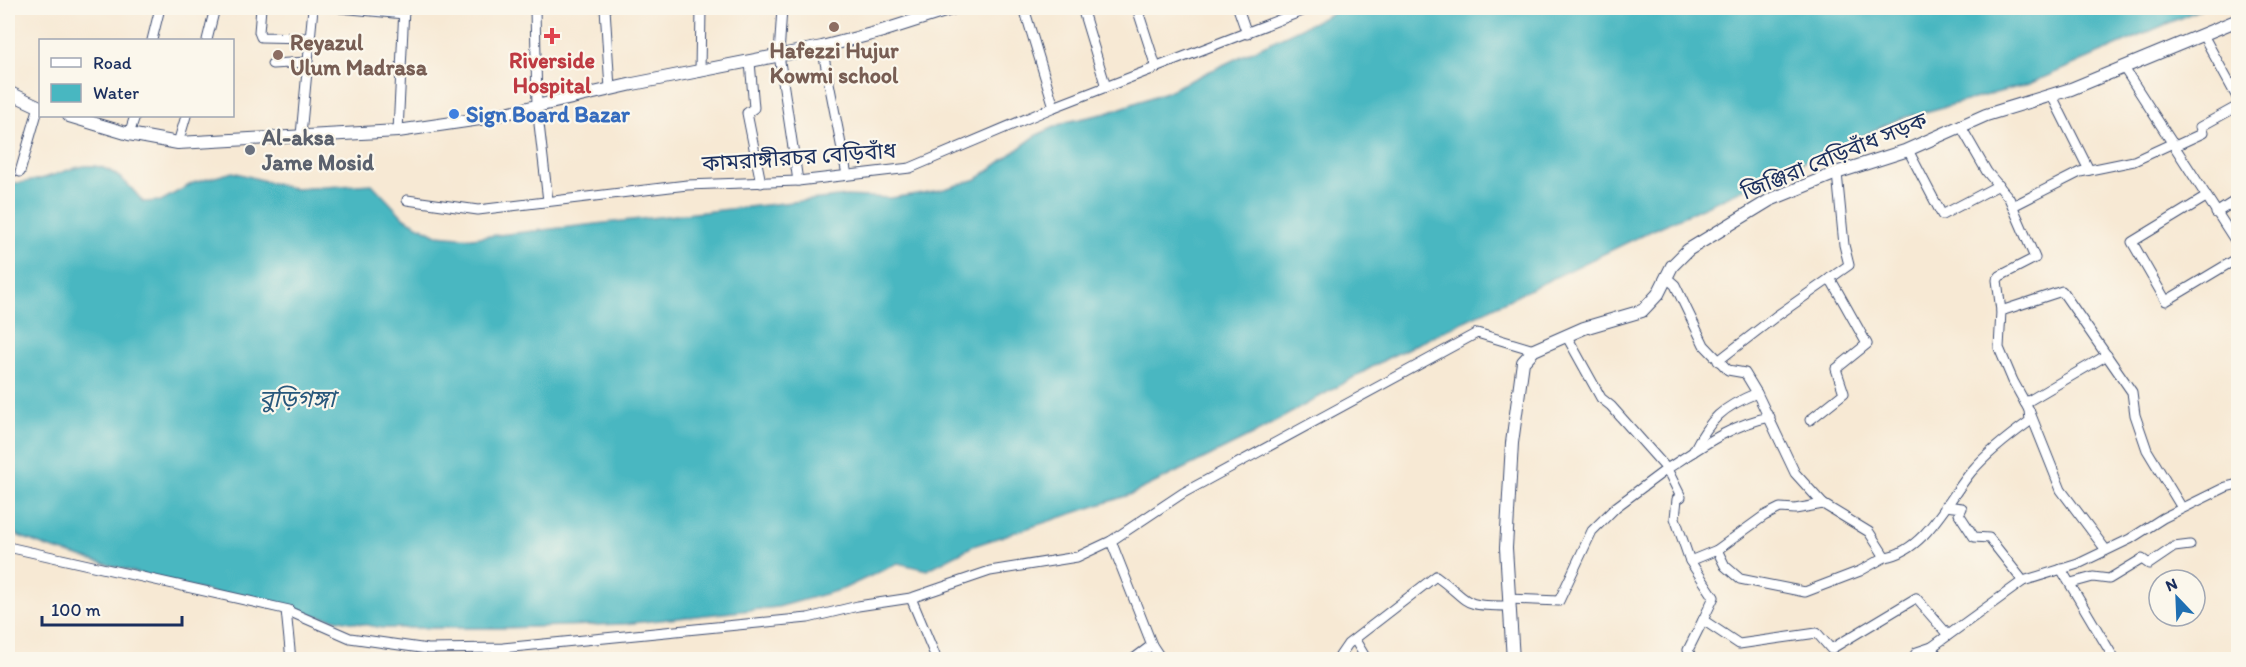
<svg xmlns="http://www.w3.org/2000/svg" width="2246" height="667" font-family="Itim,'Noto Sans Bengali',sans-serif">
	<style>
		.water { fill: #48b7c1; stroke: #327390; stroke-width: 1.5 }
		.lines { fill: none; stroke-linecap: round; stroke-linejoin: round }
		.minor-casing { stroke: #3c4b70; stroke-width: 11 }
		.tertiary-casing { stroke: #3c4b70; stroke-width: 14 }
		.minor { stroke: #fff; stroke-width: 9 }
		.tertiary { stroke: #fff; stroke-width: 12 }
		.education-dot { fill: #8d6e63; stroke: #fbf7ec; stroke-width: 2 }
		.health-dot { fill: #e0444e; stroke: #fbf7ec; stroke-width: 2 }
		.shop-dot { fill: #3f7fe0; stroke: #fbf7ec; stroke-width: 2 }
		.worship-dot { fill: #6b7280; stroke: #fbf7ec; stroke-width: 2 }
		.labels { text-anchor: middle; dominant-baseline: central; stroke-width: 4.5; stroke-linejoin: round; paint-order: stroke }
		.education-label { font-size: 22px; font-weight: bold; fill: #785e54; stroke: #fbf7ec; text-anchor: start }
		.health-label { font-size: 22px; font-weight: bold; fill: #be3a42; stroke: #fbf7ec }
		.shop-label { font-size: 22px; font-weight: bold; fill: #366cbe; stroke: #fbf7ec; text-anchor: start }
		.worship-label { font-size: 22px; font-weight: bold; fill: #5b616d; stroke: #fbf7ec; text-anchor: start }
		.street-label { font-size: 22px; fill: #1b2f5e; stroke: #fbf7ec }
		.water-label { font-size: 24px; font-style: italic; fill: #28587c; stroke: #fbf7ec }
	</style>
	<rect width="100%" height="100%" fill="#fbf7ec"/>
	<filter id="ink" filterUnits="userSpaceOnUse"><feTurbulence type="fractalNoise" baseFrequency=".0167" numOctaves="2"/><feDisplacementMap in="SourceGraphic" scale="12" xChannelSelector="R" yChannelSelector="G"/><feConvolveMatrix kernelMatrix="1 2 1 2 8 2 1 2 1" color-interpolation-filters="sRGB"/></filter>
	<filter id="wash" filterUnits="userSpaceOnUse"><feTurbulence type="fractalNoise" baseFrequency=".008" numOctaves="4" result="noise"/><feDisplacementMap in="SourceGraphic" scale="24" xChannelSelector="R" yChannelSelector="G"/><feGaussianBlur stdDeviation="1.35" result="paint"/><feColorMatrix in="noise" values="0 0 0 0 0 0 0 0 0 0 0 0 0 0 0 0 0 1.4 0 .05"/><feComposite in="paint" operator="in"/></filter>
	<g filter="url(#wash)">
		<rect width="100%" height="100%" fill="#f7e9d4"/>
		<path class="water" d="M1343,8H2203L2029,84L1899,119L1653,230L1386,359L1252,435L1132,494L973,546L927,570L898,563L843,589L778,607L624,624L503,628H383L286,610L183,586L50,548L19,536L8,527V183C71,184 90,133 143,202L161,201L193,183L233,172L294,189L372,184L404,218L437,235L471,238L846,196L891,198L941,190L977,179L1037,135L1066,122L1107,113L1166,92Z"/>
	</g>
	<g filter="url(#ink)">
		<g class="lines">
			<defs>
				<g id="minor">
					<polyline points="261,8 259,32 261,37 308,38"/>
					<polyline points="340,8 404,14"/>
					<polyline points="535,8 537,107 548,201"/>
					<polyline points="605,8 610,89"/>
					<polyline points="782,8 779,55 798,181"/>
					<polyline points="1024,8 1054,107"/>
					<polyline points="1082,8 1106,87"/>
					<polyline points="1137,8 1156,67"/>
					<polyline points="1238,8 1247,34"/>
					<polyline points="2203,35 2238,99"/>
					<polyline points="152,40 160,8"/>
					<polyline points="207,40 215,8"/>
					<polyline points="822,47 847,175"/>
					<polyline points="750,62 754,108 747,113 761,183"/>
					<polyline points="272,64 307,62"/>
					<polyline points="2124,68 2238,245"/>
					<polyline points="700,72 701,8"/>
					<polyline points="2052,96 2089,170"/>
					<polyline points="1960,125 1987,172 2009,198 2035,258 2000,276 1997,280 2001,311 2062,291 2132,392 2135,415 2147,450 2182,508"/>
					<polyline points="398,131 404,8"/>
					<polyline points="129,134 135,116"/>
					<polyline points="301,135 313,8"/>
					<polyline points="178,143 186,116"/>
					<polyline points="2175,146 2203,133 2200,127 2238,106"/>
					<polyline points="1908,150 1942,215 1999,185"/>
					<polyline points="20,172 39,106"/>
					<polyline points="2206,197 2132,242 2166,301 2238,258"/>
					<polyline points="407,200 478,210 687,185 798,181 910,168 1054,107 1310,8"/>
					<polyline points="2013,206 2080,172 2134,161 2173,143"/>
					<polyline points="2216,213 2238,199"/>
					<path d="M1667,278L1675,285L1704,345L1728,370L1745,373L1757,393C1722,407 1710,419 1693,452"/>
					<polyline points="2001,311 1999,348 2013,381 2029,410 2061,490 2106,550"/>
					<polyline points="1718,361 1775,317 1849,265 1844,245 1837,173"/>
					<path d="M1757,393L1795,473L1823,504L1869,532L1885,557C1924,552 1948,500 1971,472C1988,452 2009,436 2030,421L2029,410"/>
					<polyline points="2025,403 2107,355"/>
					<polyline points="1810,420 1844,393 1836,369 1867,344 1830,278"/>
					<polyline points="1945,506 1962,508 1959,514 1974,537 1989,538 2023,581"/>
					<polyline points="1111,541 1152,645"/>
					<polyline points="8,547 289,610"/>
					<polyline points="1717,550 1725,566 1740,579 1805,592 1860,571 1885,557"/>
					<path d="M1690,561L1675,518L1677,499L1681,497L1667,469C1699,448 1732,424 1770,417"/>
					<polyline points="2061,569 2115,660"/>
					<polyline points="2071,583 2093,577 2109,579 2142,559 2149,564 2174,547 2190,545"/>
					<polyline points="1508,599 1559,601 1592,531 1616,507 1667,469 1611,406 1601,398 1566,335"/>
					<polyline points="1703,620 1714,597 1690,561 1717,550 1764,516 1780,508 1795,509 1823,504"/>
					<polyline points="1355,640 1367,660"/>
					<polyline points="291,660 286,610 350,638 428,649 503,648 808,618 858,606 911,598"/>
					<polyline points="937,660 911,598 990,571 1077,557 1111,541 1183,493 1477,333 1534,350"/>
					<polyline points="1132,660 1152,645 1162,660"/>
					<path d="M1337,660L1348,644L1436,576C1472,602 1458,606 1508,606"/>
					<polyline points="1693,660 1688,650 1703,620 1739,644 1817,633 1831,649 1916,598 1948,635"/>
					<polyline points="1911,660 1917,652 1932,647"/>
					<polyline points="1940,660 1932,647 2023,581 2078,564 2130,539 2163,518 2226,487 2238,484"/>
				</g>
				<g id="tertiary">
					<polyline points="8,92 40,107"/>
					<polyline points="69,116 129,134 178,143 398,131 480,119 633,84 822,47 879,32 954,8"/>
					<polyline points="1513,660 1506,548 1512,443 1523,362 1534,350 1584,328 1642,311 1658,294 1672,266 1688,250 1770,200 1839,172 1905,151 1986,115 2071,89 2238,20"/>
				</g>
			</defs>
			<use href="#minor" class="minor-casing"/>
			<use href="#tertiary" class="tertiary-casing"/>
			<use href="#minor" class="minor"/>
			<use href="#tertiary" class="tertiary"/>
		</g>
	</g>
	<g class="education-dot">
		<circle cx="834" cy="27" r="6"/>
		<circle cx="278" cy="55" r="6"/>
	</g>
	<path class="health-dot" d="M549 27h6v6h6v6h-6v6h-6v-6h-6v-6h6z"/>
	<circle class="shop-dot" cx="454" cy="114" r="6"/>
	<circle class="worship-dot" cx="250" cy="150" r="6"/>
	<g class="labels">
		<g class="education-label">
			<text x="290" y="42">Reyazul<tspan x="290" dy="25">Ulum Madrasa</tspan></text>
			<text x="834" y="50" text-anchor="middle">Hafezzi Hujur<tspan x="834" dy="25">Kowmi school</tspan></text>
		</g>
		<g class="health-label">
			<text x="552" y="60">Riverside<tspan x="552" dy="25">Hospital</tspan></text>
		</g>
		<g class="shop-label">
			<text x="466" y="114">Sign Board Bazar</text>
		</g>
		<g class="worship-label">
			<text x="262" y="137">Al-aksa<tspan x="262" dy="25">Jame Mosid</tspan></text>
		</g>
		<g class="street-label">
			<text transform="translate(1834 156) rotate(-22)">জিঞ্জিরা বেড়িবাঁধ সড়ক</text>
			<text transform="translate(799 157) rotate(-4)">কামরাঙ্গীরচর বেড়িবাঁধ</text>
		</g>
		<g class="water-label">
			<text x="297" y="398">বুড়িগঙ্গা</text>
		</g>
	</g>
	<rect width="2246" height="667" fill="none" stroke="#fbf7ec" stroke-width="30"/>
	<rect x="39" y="39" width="195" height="78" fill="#fbf7ec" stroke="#a1a7b3" stroke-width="1.5"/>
	<rect x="51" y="58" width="30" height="9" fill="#ffffff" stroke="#a1a7b3" stroke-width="1.5"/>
	<text x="93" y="69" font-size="18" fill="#1b2f5e">Road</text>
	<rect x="51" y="84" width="30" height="18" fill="#48b7c1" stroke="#a1a7b3" stroke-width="1.5"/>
	<text x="93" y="99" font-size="18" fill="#1b2f5e">Water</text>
	<g transform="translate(2177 598) rotate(337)"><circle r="28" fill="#fbf7ec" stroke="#a1a7b3" stroke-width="1.5"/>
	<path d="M0-4.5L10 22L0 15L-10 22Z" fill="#1f6fb2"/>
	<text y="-9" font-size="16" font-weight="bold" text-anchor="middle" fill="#1b2f5e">N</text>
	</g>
	<path d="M42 616v9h140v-9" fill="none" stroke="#1b2f5e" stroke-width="3"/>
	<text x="51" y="616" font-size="18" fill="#1b2f5e" stroke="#fbf7ec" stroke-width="4.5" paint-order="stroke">100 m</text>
</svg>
